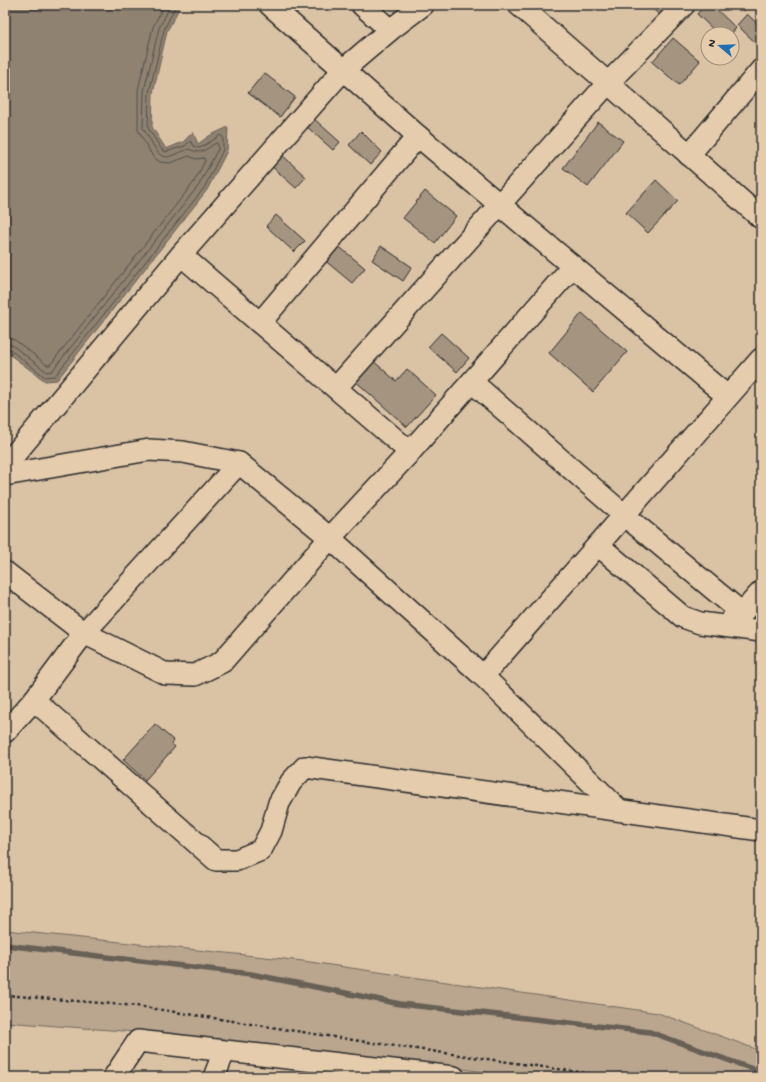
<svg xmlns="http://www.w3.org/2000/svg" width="766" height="1082" font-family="'Gochi Hand',sans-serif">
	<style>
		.green { fill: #baa68f; stroke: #72685d }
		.water { fill: #8f8271; stroke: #675f55 }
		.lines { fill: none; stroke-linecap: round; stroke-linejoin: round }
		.shore { stroke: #534e47; stroke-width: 1 }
		.stream { stroke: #675f55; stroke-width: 5.5 }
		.building { fill: #a49480; stroke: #2b2b2b }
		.minor-casing { stroke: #2b2b2b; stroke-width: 24 }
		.path { stroke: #2b2b2b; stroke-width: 2.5; stroke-dasharray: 3 3; stroke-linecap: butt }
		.minor { stroke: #e5ccad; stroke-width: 21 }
	</style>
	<rect width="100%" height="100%" fill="#dac2a5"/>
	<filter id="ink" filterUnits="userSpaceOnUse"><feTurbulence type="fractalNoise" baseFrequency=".025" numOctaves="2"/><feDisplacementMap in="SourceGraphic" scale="8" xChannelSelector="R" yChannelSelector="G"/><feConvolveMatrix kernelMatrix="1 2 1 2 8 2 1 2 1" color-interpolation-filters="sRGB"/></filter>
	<g filter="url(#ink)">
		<polygon class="green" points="5,930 303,961 658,1013 761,1051 761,1077 521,1077 434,1065 163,1034 5,1022"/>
		<path class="water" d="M5,5H181L167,31L153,93L152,127L166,149L183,142L193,132L198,144L209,136L228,127L227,151L207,190L57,380L45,381L5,351V46C7,39 5,14 5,5Z"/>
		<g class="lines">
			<g class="shore">
				<polyline points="5,337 15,340 47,365 50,365 194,182 205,161 204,158 196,159 189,156 170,163 160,162 153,157 138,130 138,90 153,27 164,5"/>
				<path d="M5,343L12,345L47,372L52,371L199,185L218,149V144L216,143C205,149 202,156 189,149L168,157L162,156L158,153L143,128L144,91L159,28L171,5"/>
				<polyline points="5,348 9,349 45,377 55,376 204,188 223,150 223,137 221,135 200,148 195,147 190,141 185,146 165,152 162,150 148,128 149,93 164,30 176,5"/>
			</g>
			<polyline class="stream" points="5,945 251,974 400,1004 650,1032 761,1072"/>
		</g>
		<g class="building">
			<polygon points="648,5 664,5 670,10 663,18"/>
			<polygon points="705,5 712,5 736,28 731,34 718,34 697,14"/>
			<polygon points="737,5 749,5 744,11"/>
			<polygon points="747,14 761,27 761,45 759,46 737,25"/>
			<polygon points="673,38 700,61 679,85 652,62"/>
			<polygon points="264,73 295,97 280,117 248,93"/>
			<polygon points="313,118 340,142 333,150 306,126"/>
			<polygon points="598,122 623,141 588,187 563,168"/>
			<polygon points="361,131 382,152 370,165 349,145"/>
			<polygon points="281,154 306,177 296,188 270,165"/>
			<polygon points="656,180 678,201 648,233 626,213"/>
			<polygon points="425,191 456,216 435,243 403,218"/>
			<polygon points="276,215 305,241 294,252 266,226"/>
			<polygon points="336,244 365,268 352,283 323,259"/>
			<polygon points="381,246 412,267 403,281 372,260"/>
			<polygon points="582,313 627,352 593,392 549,353"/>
			<polygon points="441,333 469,358 457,372 428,347"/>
			<polygon points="371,359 396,381 407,369 436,395 407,427 353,379"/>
			<polygon points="155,724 174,741 172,744 175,747 145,780 123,760"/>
		</g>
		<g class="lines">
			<defs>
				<g id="minor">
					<polyline points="270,5 418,136 727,396"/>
					<polyline points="362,5 390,30"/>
					<polyline points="519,5 608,83 761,218"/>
					<polyline points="689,155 761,70"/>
					<polyline points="181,255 410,452"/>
					<polyline points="260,323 418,136"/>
					<polyline points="472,382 624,515 742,613"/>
					<polyline points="336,388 608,83 684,5"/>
					<polyline points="5,466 181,255 343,70 390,30 423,5"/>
					<polyline points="5,475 149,450 183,452 239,463 330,538 483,676 618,809"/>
					<polyline points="598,545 683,617 700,623 761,631"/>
					<polyline points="5,572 84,633 166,674 195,675 222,662 330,538 410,452 573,266"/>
					<polyline points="731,620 742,613 761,592"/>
					<polyline points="483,676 761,359"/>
					<polyline points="34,700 216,860 237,860 261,850 271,831 279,803 291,782 305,767 761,830"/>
					<polyline points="5,732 34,700 84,633 239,463"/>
					<polyline points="114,1077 138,1041 454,1077"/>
					<polyline points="214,1077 224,1052"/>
				</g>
			</defs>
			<use href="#minor" class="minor-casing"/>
			<g class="path">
				<polyline points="5,995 137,1006 353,1040 614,1077"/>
				<polyline points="566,1077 566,1070"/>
			</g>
			<use href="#minor" class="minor"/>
		</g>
	</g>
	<rect width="766" height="1082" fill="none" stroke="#e5ccad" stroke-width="20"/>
	<rect x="10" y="10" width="746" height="1062" fill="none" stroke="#2b2b2b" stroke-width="1.5" filter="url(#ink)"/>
	<g transform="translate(720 46) rotate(289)"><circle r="19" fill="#e5ccad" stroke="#9b8c79"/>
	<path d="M0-3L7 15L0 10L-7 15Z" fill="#1f6fb2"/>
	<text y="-6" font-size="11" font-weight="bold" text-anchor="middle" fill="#2b2b2b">N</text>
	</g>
</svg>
